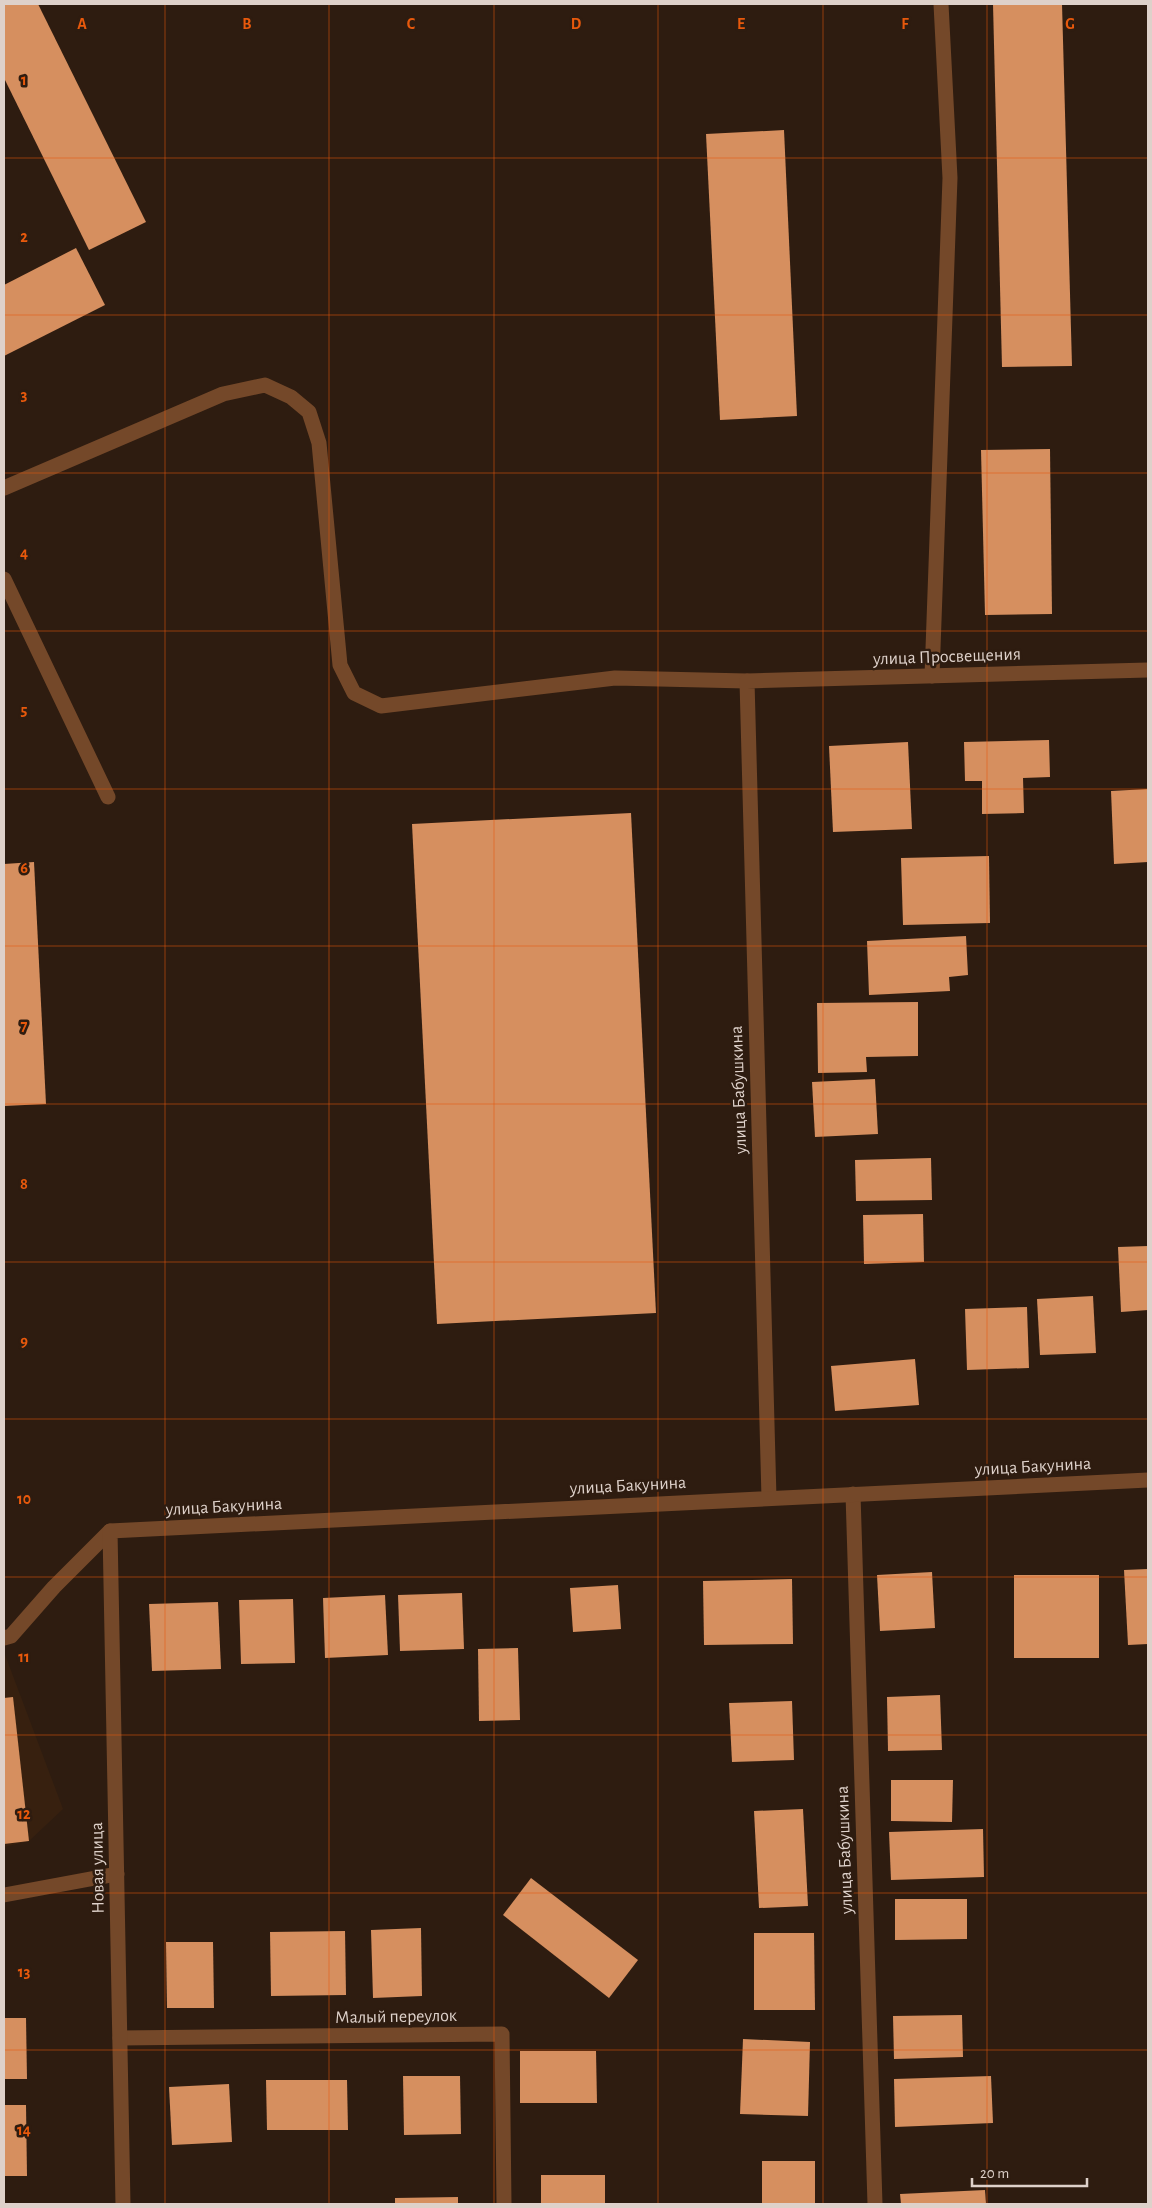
<svg xmlns="http://www.w3.org/2000/svg" width="1152" height="2208" font-family="'Alegreya Sans',sans-serif">
	<style>
		.built { fill: #37200f }
		.building { fill: #d68f5f }
		.lines { fill: none; stroke-linecap: round; stroke-linejoin: round }
		.lane { stroke: #744829; stroke-width: 15 }
		.street { stroke: #744829; stroke-width: 15 }
		.grid { fill: none; stroke: #e8590c; stroke-width: 1; stroke-opacity: 0.55 }
		.labels { text-anchor: middle; dominant-baseline: central; stroke-width: 5; stroke-linejoin: round; paint-order: stroke }
		.street-label { font-size: 18px; fill: #ded1ca; stroke: #2e1c10 }
		.grid-label { font-size: 16px; text-anchor: middle; font-weight: bold; fill: #e8590c; stroke: #2e1c10; stroke-width: 5; stroke-linejoin: round; paint-order: stroke }
	</style>
	<rect width="100%" height="100%" fill="#2e1c10"/>
	<polygon class="built" points="4,1652 63,1809 29,1841 4,1847"/>
	<g class="building">
		<polygon points="4,4 38,4 146,222 89,250 4,78"/>
		<polygon points="993,4 1062,4 1072,366 1002,367"/>
		<polygon points="784,130 797,416 720,420 706,134"/>
		<polygon points="76,248 105,305 4,356 4,285"/>
		<polygon points="1050,449 1052,614 985,615 981,450"/>
		<polygon points="1049,740 1050,777 1023,778 1024,813 982,814 982,781 965,781 964,742"/>
		<polygon points="908,742 912,829 833,832 829,746"/>
		<polygon points="1148,789 1148,862 1114,864 1111,791"/>
		<polygon points="631,813 656,1313 437,1324 412,824"/>
		<polygon points="989,856 990,923 903,925 901,858"/>
		<polygon points="34,862 46,1104 4,1106 4,864"/>
		<polygon points="966,936 968,975 949,977 950,991 869,995 867,941"/>
		<polygon points="918,1002 918,1056 866,1057 867,1072 818,1073 817,1003"/>
		<polygon points="875,1079 878,1134 815,1137 812,1082"/>
		<polygon points="931,1158 932,1200 856,1201 855,1160"/>
		<polygon points="923,1214 924,1262 864,1264 863,1215"/>
		<polygon points="1148,1246 1148,1310 1121,1312 1118,1247"/>
		<polygon points="1093,1296 1096,1353 1040,1355 1037,1299"/>
		<polygon points="1027,1307 1029,1368 967,1370 965,1309"/>
		<polygon points="915,1359 919,1405 835,1411 831,1366"/>
		<polygon points="1148,1569 1148,1644 1128,1645 1124,1570"/>
		<polygon points="932,1572 935,1628 880,1631 877,1575"/>
		<rect x="1014" y="1575" width="85" height="83"/>
		<polygon points="792,1579 793,1644 704,1645 703,1581"/>
		<polygon points="618,1585 621,1629 573,1632 570,1588"/>
		<polygon points="462,1593 464,1649 400,1651 398,1595"/>
		<polygon points="385,1595 388,1655 325,1658 323,1598"/>
		<polygon points="293,1599 295,1663 241,1664 239,1600"/>
		<polygon points="218,1602 221,1669 152,1671 149,1604"/>
		<polygon points="518,1648 520,1720 479,1721 478,1649"/>
		<polygon points="940,1695 942,1750 888,1751 887,1697"/>
		<polygon points="13,1697 29,1841 4,1844 4,1698"/>
		<polygon points="792,1701 794,1760 732,1762 729,1703"/>
		<polygon points="891,1780 953,1780 952,1822 891,1821"/>
		<polygon points="803,1809 808,1906 759,1908 754,1811"/>
		<polygon points="983,1829 984,1877 891,1880 889,1832"/>
		<polygon points="531,1878 638,1960 609,1998 503,1915"/>
		<polygon points="895,1899 967,1899 967,1939 895,1940"/>
		<polygon points="421,1928 422,1996 373,1998 371,1930"/>
		<polygon points="345,1931 346,1995 271,1996 270,1932"/>
		<polygon points="754,1933 814,1933 815,2010 754,2010"/>
		<polygon points="166,1942 213,1942 214,2008 167,2008"/>
		<polygon points="962,2015 963,2057 894,2059 893,2016"/>
		<polygon points="4,2018 26,2018 27,2079 4,2079"/>
		<polygon points="743,2039 810,2042 808,2116 740,2114"/>
		<polygon points="520,2051 596,2051 597,2103 520,2103"/>
		<polygon points="403,2076 460,2076 461,2134 404,2135"/>
		<polygon points="991,2076 993,2123 895,2127 894,2079"/>
		<polygon points="266,2080 347,2080 348,2130 267,2130"/>
		<polygon points="229,2084 232,2142 172,2145 169,2087"/>
		<polygon points="4,2105 26,2105 27,2176 4,2176"/>
		<rect x="762" y="2161" width="53" height="43"/>
		<rect x="541" y="2175" width="64" height="29"/>
		<polygon points="985,2190 986,2204 901,2204 900,2194"/>
		<polygon points="458,2197 458,2204 395,2204 395,2198"/>
	</g>
	<g class="lines">
		<g class="lane">
			<polyline points="4,488 223,394 265,385 291,397 309,412 319,443 340,665 354,693 381,706 615,678 747,681"/>
			<polyline points="4,579 108,797"/>
			<polyline points="932,676 950,178 941,4"/>
			<polyline points="4,1638 11,1636 54,1587 110,1531"/>
		</g>
		<g class="street">
			<polyline points="853,1494 875,2204"/>
			<polyline points="769,1498 747,681 1148,670"/>
			<polyline points="4,1895 117,1874"/>
			<polyline points="120,2038 502,2034 504,2204"/>
			<polyline points="123,2204 110,1531 1148,1480"/>
		</g>
	</g>
	<path class="grid" d="M165,4V2204M329,4V2204M494,4V2204M658,4V2204M823,4V2204M987,4V2204M4,158H1148M4,315H1148M4,473H1148M4,631H1148M4,789H1148M4,946H1148M4,1104H1148M4,1262H1148M4,1419H1148M4,1577H1148M4,1735H1148M4,1893H1148M4,2050H1148"/>
	<g class="labels">
		<g class="street-label">
			<text transform="translate(947 657) rotate(-2)">улица Просвещения</text>
			<text transform="translate(739 1090) rotate(-92)">улица Бабушкина</text>
			<text transform="translate(1033 1467) rotate(-3)">улица Бакунина</text>
			<text transform="translate(628 1486) rotate(-3)">улица Бакунина</text>
			<text transform="translate(224 1507) rotate(-3)">улица Бакунина</text>
			<text transform="translate(845 1850) rotate(-92)">улица Бабушкина</text>
			<text transform="translate(98 1868) rotate(-91)">Новая улица</text>
			<text transform="translate(396 2017) rotate(-1)">Малый переулок</text>
		</g>
	</g>
	<g class="grid-label">
		<text x="82" y="29">A</text>
		<text x="247" y="29">B</text>
		<text x="411" y="29">C</text>
		<text x="576" y="29">D</text>
		<text x="741" y="29">E</text>
		<text x="905" y="29">F</text>
		<text x="1070" y="29">G</text>
		<text x="24" y="85">1</text>
		<text x="24" y="242">2</text>
		<text x="24" y="400">3</text>
		<text x="24" y="558">4</text>
		<text x="24" y="715">5</text>
		<text x="24" y="873">6</text>
		<text x="24" y="1031">7</text>
		<text x="24" y="1189">8</text>
		<text x="24" y="1346">9</text>
		<text x="24" y="1504">10</text>
		<text x="24" y="1662">11</text>
		<text x="24" y="1819">12</text>
		<text x="24" y="1977">13</text>
		<text x="24" y="2135">14</text>
	</g>
	<rect width="1152" height="2208" fill="none" stroke="#ded1ca" stroke-width="10"/>
	<path d="M972 2178v8h115v-8" fill="none" stroke="#ded1ca" stroke-width="2.5"/>
	<text x="980" y="2178" font-size="15" fill="#ded1ca" stroke="#2e1c10" stroke-width="4" paint-order="stroke">20 m</text>
</svg>
